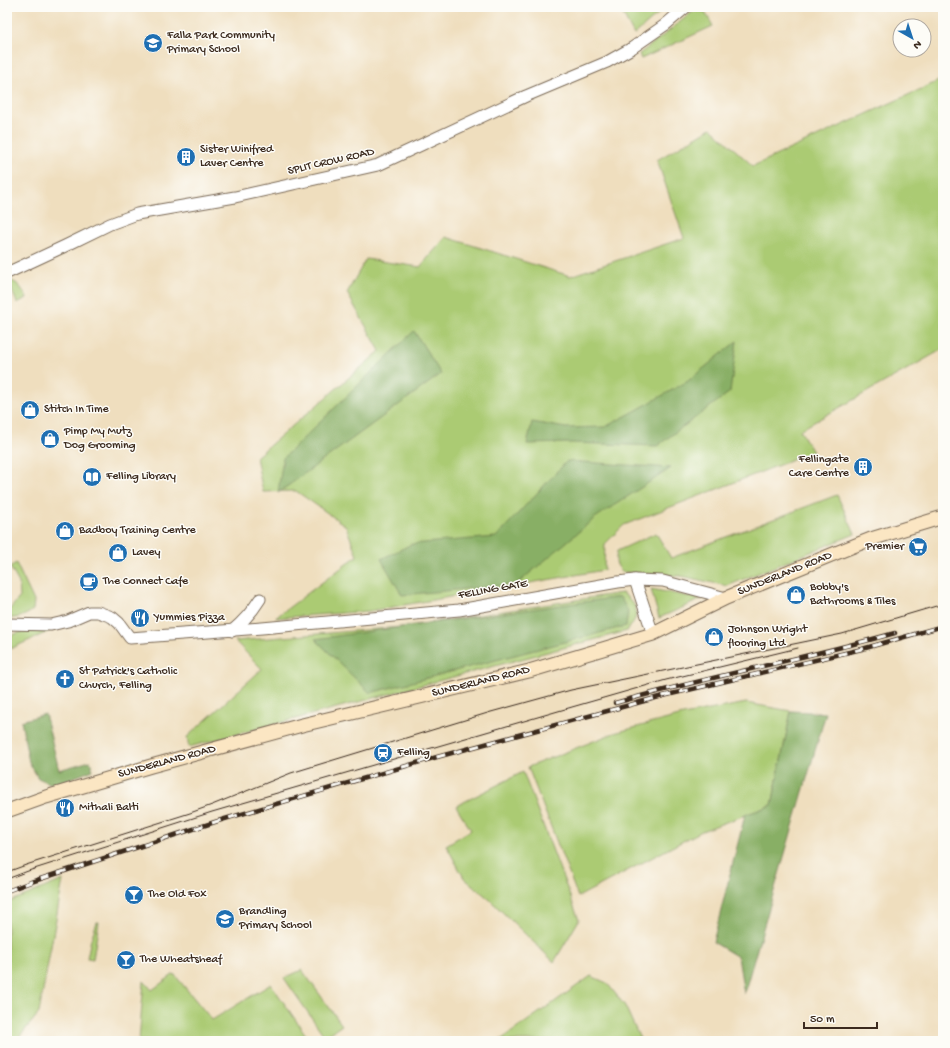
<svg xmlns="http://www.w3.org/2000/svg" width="950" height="1048" font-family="'Gochi Hand',sans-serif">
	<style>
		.green { fill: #abcb73; stroke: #737a48 }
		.forest { fill: #88af65; stroke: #626c42 }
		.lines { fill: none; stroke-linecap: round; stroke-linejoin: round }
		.tertiary-casing { stroke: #7a6956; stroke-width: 13 }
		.secondary-casing { stroke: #7a6956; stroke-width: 15 }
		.tertiary { stroke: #fff; stroke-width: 11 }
		.secondary { stroke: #fbe6c3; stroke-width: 13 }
		.tram { stroke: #3b2a1e; stroke-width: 1 }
		.rail-casing { stroke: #3b2a1e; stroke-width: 4.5 }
		.rail { stroke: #fdfcf7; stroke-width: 3; stroke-dasharray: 9; stroke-linecap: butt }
		.labels { text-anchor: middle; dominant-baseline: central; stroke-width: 3; stroke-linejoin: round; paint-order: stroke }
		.poi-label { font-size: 12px; fill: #3b2a1e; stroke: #fdfcf7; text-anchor: start }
		.street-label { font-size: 12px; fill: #3b2a1e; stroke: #fdfcf7 }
	</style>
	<rect width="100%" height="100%" fill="#fdfcf7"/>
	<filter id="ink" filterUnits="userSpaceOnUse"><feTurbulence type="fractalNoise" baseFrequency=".025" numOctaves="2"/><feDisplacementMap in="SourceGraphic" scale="8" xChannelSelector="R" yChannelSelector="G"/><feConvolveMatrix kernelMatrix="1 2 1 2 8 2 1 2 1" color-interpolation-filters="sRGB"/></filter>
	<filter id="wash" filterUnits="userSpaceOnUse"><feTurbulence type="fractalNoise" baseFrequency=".012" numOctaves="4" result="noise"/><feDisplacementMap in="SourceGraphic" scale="16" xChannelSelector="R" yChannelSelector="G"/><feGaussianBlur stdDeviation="0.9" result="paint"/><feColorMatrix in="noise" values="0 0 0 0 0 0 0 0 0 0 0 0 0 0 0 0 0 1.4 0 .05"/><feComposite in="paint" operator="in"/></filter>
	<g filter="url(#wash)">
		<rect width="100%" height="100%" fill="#efdebe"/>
		<g class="green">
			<polygon points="619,7 666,7 634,35"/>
			<polygon points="698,10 705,12 713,26 641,59 639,54 660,38 691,13"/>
			<polygon points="943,79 943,349 800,430 813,452 624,525 605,544 604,570 370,611 275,618 357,556 346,526 296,491 263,492 256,457 303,417 380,351 347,293 366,259 420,267 446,237 570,276 684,238 657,160 711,128 753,166"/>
			<path d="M12,281C20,284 23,291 27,298L17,303L11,288L10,284Z"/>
			<path d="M837,495L855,534L727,586L681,576L623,572C615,565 615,561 617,551L656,533L671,558Z"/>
			<path d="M16,563L34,601L33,610C25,616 17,619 7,618V611L10,609L20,597L19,583L10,567Z"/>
			<polygon points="651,589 702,599 659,618"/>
			<path d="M622,593C639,606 641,614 627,631L189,747L187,737L262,669L235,641L401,627Z"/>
			<path d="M52,630L8,650C1,627 38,631 52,630Z"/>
			<polygon points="746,703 791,711 772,805 702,831 578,897 528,767 614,733 683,715"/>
			<polygon points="523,772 579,920 554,962 489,899 464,878 446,845 471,830 456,806"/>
			<polygon points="63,880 39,1013 16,1041 7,1041 7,903"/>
			<polygon points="97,922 99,922 93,959 87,958 91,939"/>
			<polygon points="302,970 342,1025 325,1037 284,978"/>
			<polygon points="174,974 212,1020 271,984 310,1041 139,1041 144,981 152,990"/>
			<polygon points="591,976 607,983 625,1006 641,1041 499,1041"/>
		</g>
		<g class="forest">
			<polygon points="414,331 441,374 278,493 283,458"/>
			<polygon points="737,341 730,392 657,446 572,443 527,444 532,422 566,428 605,427 635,411 688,381"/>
			<polygon points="567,461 671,468 595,518 517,584 402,595 381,559 412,544 496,537"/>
			<polygon points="620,597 628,611 626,626 370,693 315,639"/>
			<polygon points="791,711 826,713 744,994 738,957 713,942 745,815 772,805"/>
			<polygon points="45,714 59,770 90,761 93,770 54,785 38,778 29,762 21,721"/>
		</g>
	</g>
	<g filter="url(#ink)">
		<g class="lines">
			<defs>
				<g id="tertiary">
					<polyline points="7,273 65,246 110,224 137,214 235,197 378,165 526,96 607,62 632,48 665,25 686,7"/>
					<polyline points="635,580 653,634"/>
					<polyline points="7,624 51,625 68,621 89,612 98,612 112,617 119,623 130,638 262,628 459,610 618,582 635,580 663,581 726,598"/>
					<path d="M232,631C244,621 252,612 260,599"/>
				</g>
				<polyline id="secondary" points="7,811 46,797 151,766 302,725 529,671 653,634 726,598 836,553 871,539 943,517"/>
			</defs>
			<use href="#tertiary" class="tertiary-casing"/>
			<use href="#secondary" class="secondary-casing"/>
			<use href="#tertiary" class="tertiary"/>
			<use href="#secondary" class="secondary"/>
			<g class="tram">
				<polyline points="7,872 26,865 190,813 212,805 291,773 491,712 571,690 842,634 943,604"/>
				<polyline points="7,879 28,871 212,812 572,707 666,680 798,648"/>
			</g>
			<defs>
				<g id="rail">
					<path d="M615,703C708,677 802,659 895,633"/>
					<polyline points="7,891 31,882 218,821 437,757 663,696 862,649 943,626"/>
				</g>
			</defs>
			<use href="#rail" class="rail-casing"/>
			<use href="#rail" class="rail"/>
		</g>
	</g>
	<defs>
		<symbol id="school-disc" viewBox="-11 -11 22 22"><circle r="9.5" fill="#1f6fb2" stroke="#fdfcf7"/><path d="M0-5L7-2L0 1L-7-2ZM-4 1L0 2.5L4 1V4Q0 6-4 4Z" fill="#fff"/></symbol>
		<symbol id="building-disc" viewBox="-11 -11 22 22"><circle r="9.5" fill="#1f6fb2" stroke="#fdfcf7"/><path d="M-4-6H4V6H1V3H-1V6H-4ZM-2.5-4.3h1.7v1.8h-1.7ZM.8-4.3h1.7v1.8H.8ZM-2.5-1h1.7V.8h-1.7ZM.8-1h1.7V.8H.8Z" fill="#fff"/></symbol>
		<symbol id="shop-disc" viewBox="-11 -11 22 22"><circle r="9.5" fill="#1f6fb2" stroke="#fdfcf7"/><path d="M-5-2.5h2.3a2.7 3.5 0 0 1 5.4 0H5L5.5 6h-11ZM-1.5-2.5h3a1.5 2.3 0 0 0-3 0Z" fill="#fff"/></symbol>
		<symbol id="library-disc" viewBox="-11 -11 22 22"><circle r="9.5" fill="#1f6fb2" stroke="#fdfcf7"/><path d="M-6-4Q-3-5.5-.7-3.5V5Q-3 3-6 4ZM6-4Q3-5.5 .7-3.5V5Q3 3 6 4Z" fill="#fff"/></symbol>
		<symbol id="supermarket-disc" viewBox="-11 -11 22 22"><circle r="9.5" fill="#1f6fb2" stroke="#fdfcf7"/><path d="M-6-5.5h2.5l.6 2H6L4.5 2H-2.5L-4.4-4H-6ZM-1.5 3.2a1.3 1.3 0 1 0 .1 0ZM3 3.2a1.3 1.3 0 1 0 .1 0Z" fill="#fff"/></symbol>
		<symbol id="cafe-disc" viewBox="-11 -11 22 22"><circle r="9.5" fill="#1f6fb2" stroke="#fdfcf7"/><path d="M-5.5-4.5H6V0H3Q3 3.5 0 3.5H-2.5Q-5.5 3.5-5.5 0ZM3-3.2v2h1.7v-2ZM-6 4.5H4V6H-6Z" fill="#fff"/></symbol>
		<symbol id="restaurant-disc" viewBox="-11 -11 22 22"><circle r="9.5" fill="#1f6fb2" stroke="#fdfcf7"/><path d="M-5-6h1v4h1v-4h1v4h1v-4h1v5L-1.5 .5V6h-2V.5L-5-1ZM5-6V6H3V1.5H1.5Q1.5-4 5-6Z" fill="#fff"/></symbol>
		<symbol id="church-disc" viewBox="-11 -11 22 22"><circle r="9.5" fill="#1f6fb2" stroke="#fdfcf7"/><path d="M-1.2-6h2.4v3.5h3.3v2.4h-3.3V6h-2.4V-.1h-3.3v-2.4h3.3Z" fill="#fff"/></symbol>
		<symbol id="station-disc" viewBox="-11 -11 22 22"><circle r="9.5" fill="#1f6fb2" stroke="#fdfcf7"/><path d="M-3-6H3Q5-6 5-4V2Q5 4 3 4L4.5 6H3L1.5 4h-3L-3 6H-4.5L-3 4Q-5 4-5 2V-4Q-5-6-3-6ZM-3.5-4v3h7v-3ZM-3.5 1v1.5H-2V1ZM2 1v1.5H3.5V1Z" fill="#fff"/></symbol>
		<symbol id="bar-disc" viewBox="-11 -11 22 22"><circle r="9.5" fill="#1f6fb2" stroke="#fdfcf7"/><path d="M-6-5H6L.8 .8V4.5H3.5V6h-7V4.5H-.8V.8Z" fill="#fff"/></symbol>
	</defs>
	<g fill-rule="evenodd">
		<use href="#school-disc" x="142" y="32" width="22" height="22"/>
		<use href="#building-disc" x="175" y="146" width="22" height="22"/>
		<use href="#shop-disc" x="19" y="399" width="22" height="22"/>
		<use href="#shop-disc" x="39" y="428" width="22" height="22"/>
		<use href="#building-disc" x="852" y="456" width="22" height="22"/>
		<use href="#library-disc" x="81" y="466" width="22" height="22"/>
		<use href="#shop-disc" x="54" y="520" width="22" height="22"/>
		<use href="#supermarket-disc" x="907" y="536" width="22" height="22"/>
		<use href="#shop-disc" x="107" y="542" width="22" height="22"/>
		<use href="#cafe-disc" x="78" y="571" width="22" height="22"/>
		<use href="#shop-disc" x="785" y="584" width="22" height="22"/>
		<use href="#restaurant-disc" x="129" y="607" width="22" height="22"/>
		<use href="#shop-disc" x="703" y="626" width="22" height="22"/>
		<use href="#church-disc" x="54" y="668" width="22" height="22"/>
		<use href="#station-disc" x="372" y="742" width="22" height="22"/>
		<use href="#restaurant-disc" x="54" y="797" width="22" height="22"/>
		<use href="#bar-disc" x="123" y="884" width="22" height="22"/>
		<use href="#school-disc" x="214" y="908" width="22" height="22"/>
		<use href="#bar-disc" x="115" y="949" width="22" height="22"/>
	</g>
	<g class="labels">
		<g class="poi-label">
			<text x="167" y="36">Falla Park Community<tspan x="167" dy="14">Primary School</tspan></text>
			<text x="200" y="150">Sister Winifred<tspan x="200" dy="14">Laver Centre</tspan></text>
			<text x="44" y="410">Stitch In Time</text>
			<text x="64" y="432">Pimp My Mutz<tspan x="64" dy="14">Dog Grooming</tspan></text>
			<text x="849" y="460" text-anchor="end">Fellingate<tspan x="849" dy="14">Care Centre</tspan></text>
			<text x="106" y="477">Felling Library</text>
			<text x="79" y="531">Badboy Training Centre</text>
			<text x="904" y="547" text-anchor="end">Premier</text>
			<text x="132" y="553">Lavey</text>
			<text x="103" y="582">The Connect Cafe</text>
			<text x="810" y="588">Bobby's<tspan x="810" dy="14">Bathrooms &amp; Tiles</tspan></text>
			<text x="154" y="618">Yummies Pizza</text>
			<text x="728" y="630">Johnson Wright<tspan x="728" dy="14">flooring Ltd</tspan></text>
			<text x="79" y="672">St Patrick's Catholic<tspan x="79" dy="14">Church, Felling</tspan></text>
			<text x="397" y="753">Felling</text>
			<text x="79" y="808">Mithali Balti</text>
			<text x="148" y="895">The Old Fox</text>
			<text x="239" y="912">Brandling<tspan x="239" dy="14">Primary School</tspan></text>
			<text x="140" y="960">The Wheatsheaf</text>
		</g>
		<g class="street-label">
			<text transform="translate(331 162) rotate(-13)">SPLIT CROW ROAD</text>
			<text transform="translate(785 574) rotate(-22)">SUNDERLAND ROAD</text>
			<text transform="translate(493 590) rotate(-10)">FELLING GATE</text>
			<text transform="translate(481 682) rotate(-14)">SUNDERLAND ROAD</text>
			<text transform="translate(167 762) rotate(-15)">SUNDERLAND ROAD</text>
		</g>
	</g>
	<rect width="950" height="1048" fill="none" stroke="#fdfcf7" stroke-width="24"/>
	<g transform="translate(912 38) rotate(141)"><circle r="19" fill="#fdfcf7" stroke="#afa8a0"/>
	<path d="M0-3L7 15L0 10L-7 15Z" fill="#1f6fb2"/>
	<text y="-6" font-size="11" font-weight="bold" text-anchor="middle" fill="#3b2a1e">N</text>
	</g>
	<path d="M804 1022v6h73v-6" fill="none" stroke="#3b2a1e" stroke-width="2"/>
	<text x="810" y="1022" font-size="12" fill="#3b2a1e" stroke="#fdfcf7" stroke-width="3" paint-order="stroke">50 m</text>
</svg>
